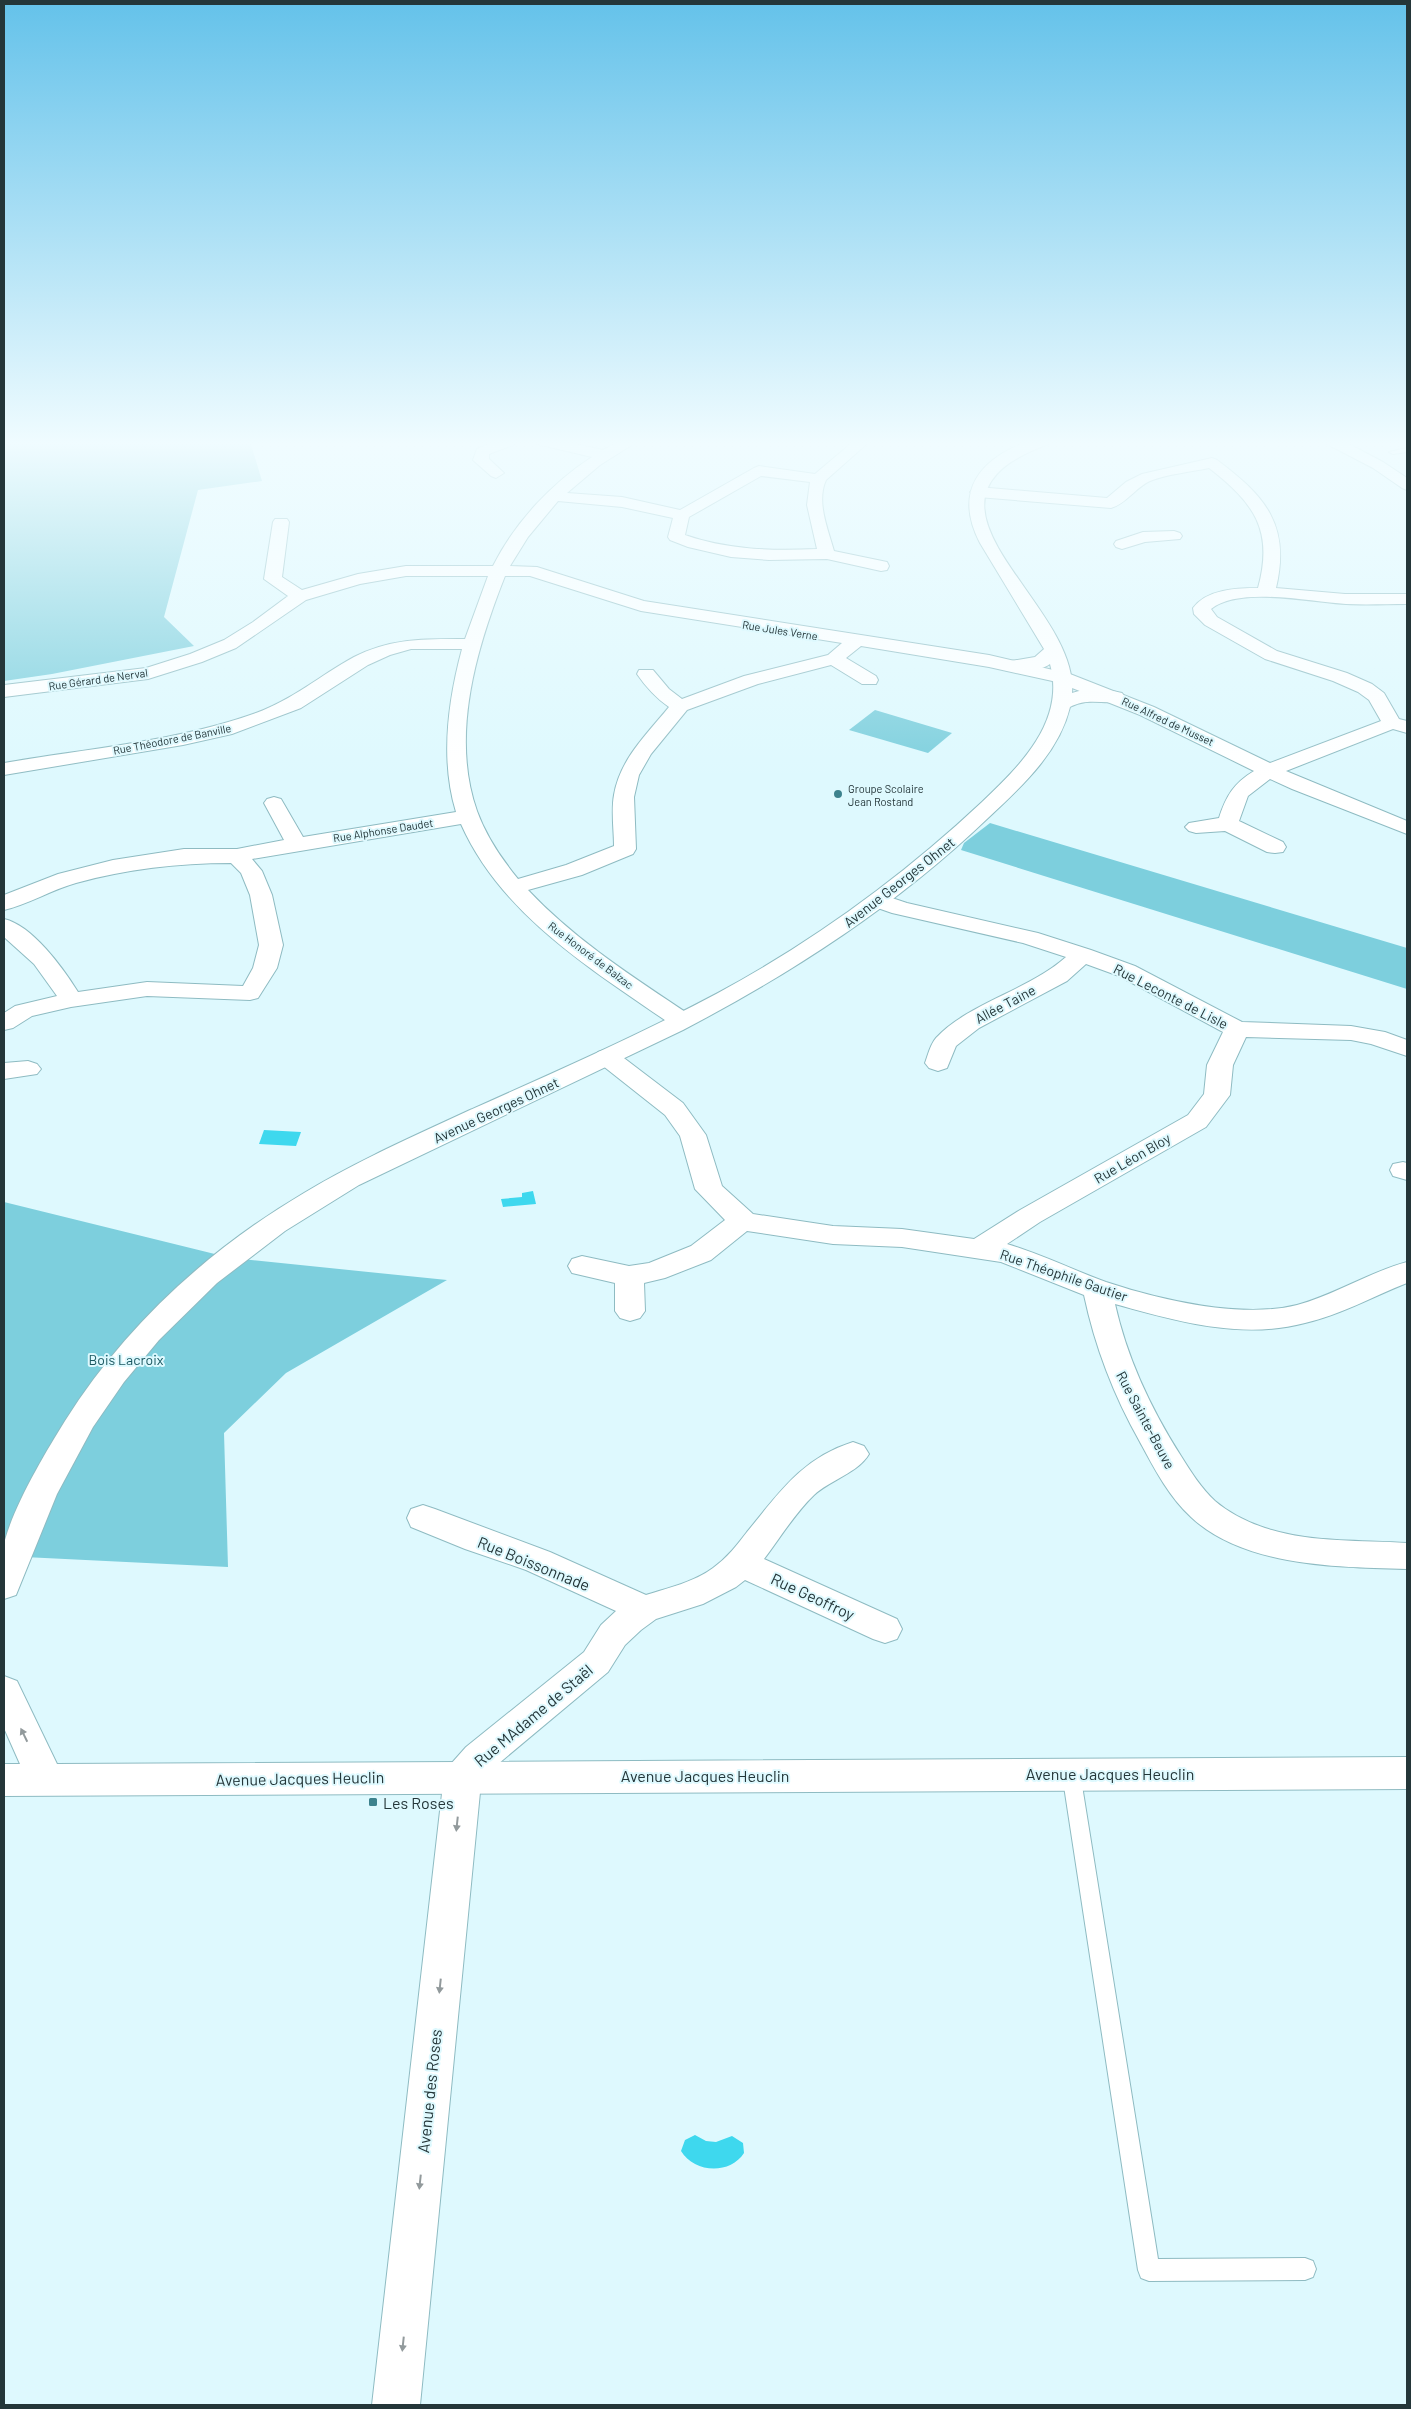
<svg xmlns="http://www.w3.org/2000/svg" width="1411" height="2409" font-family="Barlow,sans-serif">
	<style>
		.green { fill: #7dcfdd }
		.water { fill: #3ed8ee }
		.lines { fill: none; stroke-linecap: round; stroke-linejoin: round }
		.service-casing { stroke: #8ebbc2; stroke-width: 2 }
		.minor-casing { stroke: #8ebbc2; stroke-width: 2 }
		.tertiary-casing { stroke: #8ebbc2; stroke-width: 2 }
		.service { fill: #fff; fill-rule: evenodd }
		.minor { fill: #fff; fill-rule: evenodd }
		.tertiary { fill: #fff; fill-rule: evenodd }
		.oneway { fill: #929a9c }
		.poi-dot { fill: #3c828d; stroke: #def9fe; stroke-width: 2 }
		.labels { text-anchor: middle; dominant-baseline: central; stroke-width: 4; stroke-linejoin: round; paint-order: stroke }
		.far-street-label { font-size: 11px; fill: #243639; stroke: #def9fe }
		.far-poi-label { font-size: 11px; fill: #243639; stroke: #def9fe; text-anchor: start }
		.street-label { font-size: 14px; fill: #243639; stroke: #def9fe }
		.park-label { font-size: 14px; fill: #1a5760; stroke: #def9fe }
		.near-street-label { font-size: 16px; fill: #243639; stroke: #def9fe }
		.near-poi-label { font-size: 16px; fill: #243639; stroke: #def9fe; text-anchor: start }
	</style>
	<rect width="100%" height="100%" fill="#def9fe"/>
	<g class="green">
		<polygon points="62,441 250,441 262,481 198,490 164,617 194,646 52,674 4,681 4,444"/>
		<polygon points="875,710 952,733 928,753 849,730"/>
		<polygon points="990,823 1407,948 1407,989 961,850 964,843"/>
		<polygon points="4,1202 231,1258 447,1280 286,1373 224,1433 228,1567 4,1556"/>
	</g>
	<g class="water">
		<polygon points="264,1130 301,1132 296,1146 259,1144"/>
		<polygon points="533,1191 536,1204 503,1207 501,1199 522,1197 522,1193"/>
		<path d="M695,2135L706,2141L716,2142L732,2136L743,2143L744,2153C730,2175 694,2173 681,2151L685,2140Z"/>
	</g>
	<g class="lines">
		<defs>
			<g id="service">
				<polygon points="1407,448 1407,452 1393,454 1389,452"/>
				<polygon points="1071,1765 1078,1767 1080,1773 1158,2259 1305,2258 1313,2261 1316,2269 1313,2277 1305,2280 1149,2281 1141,2278 1138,2270 1062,1773 1064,1767"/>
			</g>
			<g id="minor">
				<polygon points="497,441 517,441 515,444 489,454 489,459 504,473 496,478 491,476 473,460 477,449"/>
				<path d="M535,441H561L603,450L620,441H638L600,465L567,493L622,497L680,510L754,468L759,466L815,474L854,441H870L826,480C816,502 828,529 834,551L887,562L889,566L887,570L881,571L827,559L769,560L731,557L688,547L670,540L668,537L673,518L622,507L558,501L528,537L510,566L537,567L644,601L989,655L1070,674L1154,707L1270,763L1381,721L1369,700L1358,692L1333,681L1265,659L1205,625L1194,614L1193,608C1207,589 1237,588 1258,588C1274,530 1254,503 1209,468C1190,472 1168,474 1150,481C1136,487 1126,504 1111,508L978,497L970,492L978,487L1107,498L1126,482L1142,474L1212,458L1217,460C1265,496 1291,525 1276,588L1345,594H1407V604C1387,604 1366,605 1346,604C1311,602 1239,586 1211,609L1217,617L1277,651L1347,673L1372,684L1384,693L1399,719L1407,721V733L1393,729L1286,771L1407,821V834L1292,789L1270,779L1248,796L1239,821L1283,842L1286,847L1283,852L1275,853L1267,852L1225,831L1196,833L1189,831L1185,827L1189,823L1219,818C1226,796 1234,783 1254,771L1140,715L1057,682L989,667L861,646L846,658L876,676L878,680L876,684H862L831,665L758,684L687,710L651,754L639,775L634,797L636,849L633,854L582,875L528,890C575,940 633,977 690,1015L693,1020L690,1025L681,1027L672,1025C593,970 502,916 461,824L252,859L262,871L272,895L283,945L277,968L258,998L250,1000L147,996L71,1007L32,1016L13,1028L4,1030V1013L15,1006L57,996L34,964L4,937V919C32,925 63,968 78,992L147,982L243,986L253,968L259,945L250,895L241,873L231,863C178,863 127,869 76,883C51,890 29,904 4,910V895L58,874L113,860L184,849H237L284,840L264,803L267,799L274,797L281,799L303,837L456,812C440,760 448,701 462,649H411L390,655L368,665L301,708L232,734L183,745L4,775V763C85,749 179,741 256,713C292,700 321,675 354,657C391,638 425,639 465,639L488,576H406L360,584L306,600L236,648L202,662L148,679L4,697V685L146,668L190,654L224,640L253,622L288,596L264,579L273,522L275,519H287L289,522L282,577L302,590L358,574L406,566H493C515,522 552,483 592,457L537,444ZM761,476L810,482L807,505L817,549C772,551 728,550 685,535L689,517ZM505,576H530L641,611L842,643L828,655L744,676L682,699L669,689L653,670H639L637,674C646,687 656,698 669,707C647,734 620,759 614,795C611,811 614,830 614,846L566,865L518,879C501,858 486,836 477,811C450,735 477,647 505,576Z"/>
				<polygon points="1325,441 1343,441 1383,462 1407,478 1407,490 1402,488 1373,468 1327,444"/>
				<polygon points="1174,531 1180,533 1182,536 1180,539 1145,542 1122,549 1116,547 1114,544 1116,541 1143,532"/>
				<path d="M880,894L907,903L1038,933L1091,950L1135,966L1242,1022L1351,1026L1385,1032L1407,1040V1056L1371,1044L1351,1040L1246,1037L1233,1065L1230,1095L1206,1127L1040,1222L1007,1244C1041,1254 1073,1270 1106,1282C1160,1300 1242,1319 1297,1305C1335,1295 1369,1272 1407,1262V1283C1374,1296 1340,1315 1305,1323C1241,1340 1176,1321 1115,1304C1127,1358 1151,1409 1181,1456C1191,1472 1201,1488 1215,1501C1229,1513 1247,1522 1265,1528C1310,1543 1360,1540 1407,1543V1569C1339,1567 1244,1567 1191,1517C1169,1497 1154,1468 1140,1442C1114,1396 1095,1347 1084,1295L1001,1262L902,1247L833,1244L747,1231L711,1260L665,1278L644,1283L645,1311L640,1318L630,1321L620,1318L615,1311V1283L572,1273L568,1266L572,1259L582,1256L629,1266L649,1263L691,1246L725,1220L695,1189L680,1136L665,1115L598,1062L594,1057L598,1052L607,1049L616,1052L683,1103L706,1135L722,1186L753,1214L833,1226L902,1229L974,1239L1020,1210L1188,1115L1204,1094L1207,1065L1223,1032L1119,976L1086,964L1067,981L979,1028L956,1046L947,1068L938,1071L929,1068L925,1063C928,1055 930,1045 936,1038C967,1004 1029,990 1066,957L1023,943L892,913L872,906L869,901L872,896Z"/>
				<polygon points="28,1061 37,1064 41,1069 37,1074 4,1079 4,1063"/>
				<polygon points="1403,1162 1407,1163 1407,1180 1393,1176 1390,1170 1393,1164"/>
				<path d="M853,1442L864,1446L869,1454C858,1473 830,1480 814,1495C795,1513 780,1538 764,1559L897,1619L902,1629L897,1639L885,1643L873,1639L745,1580L736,1587L703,1604L656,1619L641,1630L625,1645L608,1672L492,1769L481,1782L420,2405H372L444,1776L450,1765L466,1747L584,1652L601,1625L616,1611L526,1570L465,1549L411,1527L407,1518L411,1509L423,1505L435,1509L550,1552L646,1595C668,1588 694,1582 713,1568C727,1558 737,1545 747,1532C779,1493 802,1458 853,1442Z"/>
			</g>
			<g id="tertiary">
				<path d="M1030,441H1051L1049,444C888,501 1079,601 1072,693C1089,688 1105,689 1122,693L1125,697L1122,701C1104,705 1088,697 1070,707C1059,753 1021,787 988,818C897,905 794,972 683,1030L359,1185L285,1231L217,1283L159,1340L124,1382L93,1427L57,1494L16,1595L4,1599C4,1581 0,1558 5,1540C15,1504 45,1453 65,1421C125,1326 208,1250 304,1193C357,1161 414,1136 470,1110C553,1073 637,1036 718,993C814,941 902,877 982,802C1020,766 1066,721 1050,664C1041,671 1017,673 1005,670L1003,666L1005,662L1035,657L1044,649L980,543C953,491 980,458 1030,441Z"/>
				<polygon points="4,1676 17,1681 57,1764 1407,1757 1407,1789 4,1796 4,1764 20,1764 4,1728"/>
			</g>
		</defs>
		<use href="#service" class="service-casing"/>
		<use href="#minor" class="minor-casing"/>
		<use href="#tertiary" class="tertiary-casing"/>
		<use href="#service" class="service"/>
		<use href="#minor" class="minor"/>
		<use href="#tertiary" class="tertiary"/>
	</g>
	<defs><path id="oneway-solid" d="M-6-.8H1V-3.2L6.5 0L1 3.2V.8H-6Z" transform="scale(1.25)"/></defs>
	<g class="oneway">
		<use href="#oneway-solid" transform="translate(24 1735) rotate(-116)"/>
		<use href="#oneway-solid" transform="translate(457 1824) rotate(96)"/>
		<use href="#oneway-solid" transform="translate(440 1986) rotate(96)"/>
		<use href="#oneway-solid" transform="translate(420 2182) rotate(96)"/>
		<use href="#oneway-solid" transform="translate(403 2344) rotate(96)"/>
	</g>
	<linearGradient id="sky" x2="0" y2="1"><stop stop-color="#64c2ea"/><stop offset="0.57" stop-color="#f0fcff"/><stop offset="1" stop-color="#f0fcff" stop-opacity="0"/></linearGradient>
	<rect width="1411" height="778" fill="url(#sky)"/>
	<g class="poi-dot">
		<circle cx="838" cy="794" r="5"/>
		<rect x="368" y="1797" width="10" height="10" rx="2.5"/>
	</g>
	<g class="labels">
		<g class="far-street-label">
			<text transform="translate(780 630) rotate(9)">Rue Jules Verne</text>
			<text transform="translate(98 679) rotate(-8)">Rue Gérard de Nerval</text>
			<text transform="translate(1168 721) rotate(25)">Rue Alfred de Musset</text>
			<text transform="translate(172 739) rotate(-11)">Rue Théodore de Banville</text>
			<text transform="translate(383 830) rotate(-9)">Rue Alphonse Daudet</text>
			<text transform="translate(591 955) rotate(37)">Rue Honoré de Balzac</text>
		</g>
		<g class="far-poi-label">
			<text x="848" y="788">Groupe Scolaire<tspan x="848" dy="13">Jean Rostand</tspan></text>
		</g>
		<g class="street-label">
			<text transform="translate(899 882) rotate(-38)">Avenue Georges Ohnet</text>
			<text transform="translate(1171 996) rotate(27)">Rue Leconte de Lisle</text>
			<text transform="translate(1005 1004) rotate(-28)">Allée Taine</text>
			<text transform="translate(496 1110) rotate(-25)">Avenue Georges Ohnet</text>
			<text transform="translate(1132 1158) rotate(-30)">Rue Léon Bloy</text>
			<text transform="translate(1064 1275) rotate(19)">Rue Théophile Gautier</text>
			<text transform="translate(1146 1420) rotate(62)">Rue Sainte-Beuve</text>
		</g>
		<g class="park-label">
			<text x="126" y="1359">Bois Lacroix</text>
		</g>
		<g class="near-street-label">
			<text transform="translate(534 1563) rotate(22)">Rue Boissonnade</text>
			<text transform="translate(813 1596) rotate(25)">Rue Geoffroy</text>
			<text transform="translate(533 1715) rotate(-40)">Rue MAdame de Staël</text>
			<text x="1110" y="1773">Avenue Jacques Heuclin</text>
			<text x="705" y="1775">Avenue Jacques Heuclin</text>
			<text transform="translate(300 1778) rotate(-1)">Avenue Jacques Heuclin</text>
			<text transform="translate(429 2091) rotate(-84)">Avenue des Roses</text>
		</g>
		<g class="near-poi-label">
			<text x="383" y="1802">Les Roses</text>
		</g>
	</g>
	<rect width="1411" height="2409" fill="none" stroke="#243639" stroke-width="10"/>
</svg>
